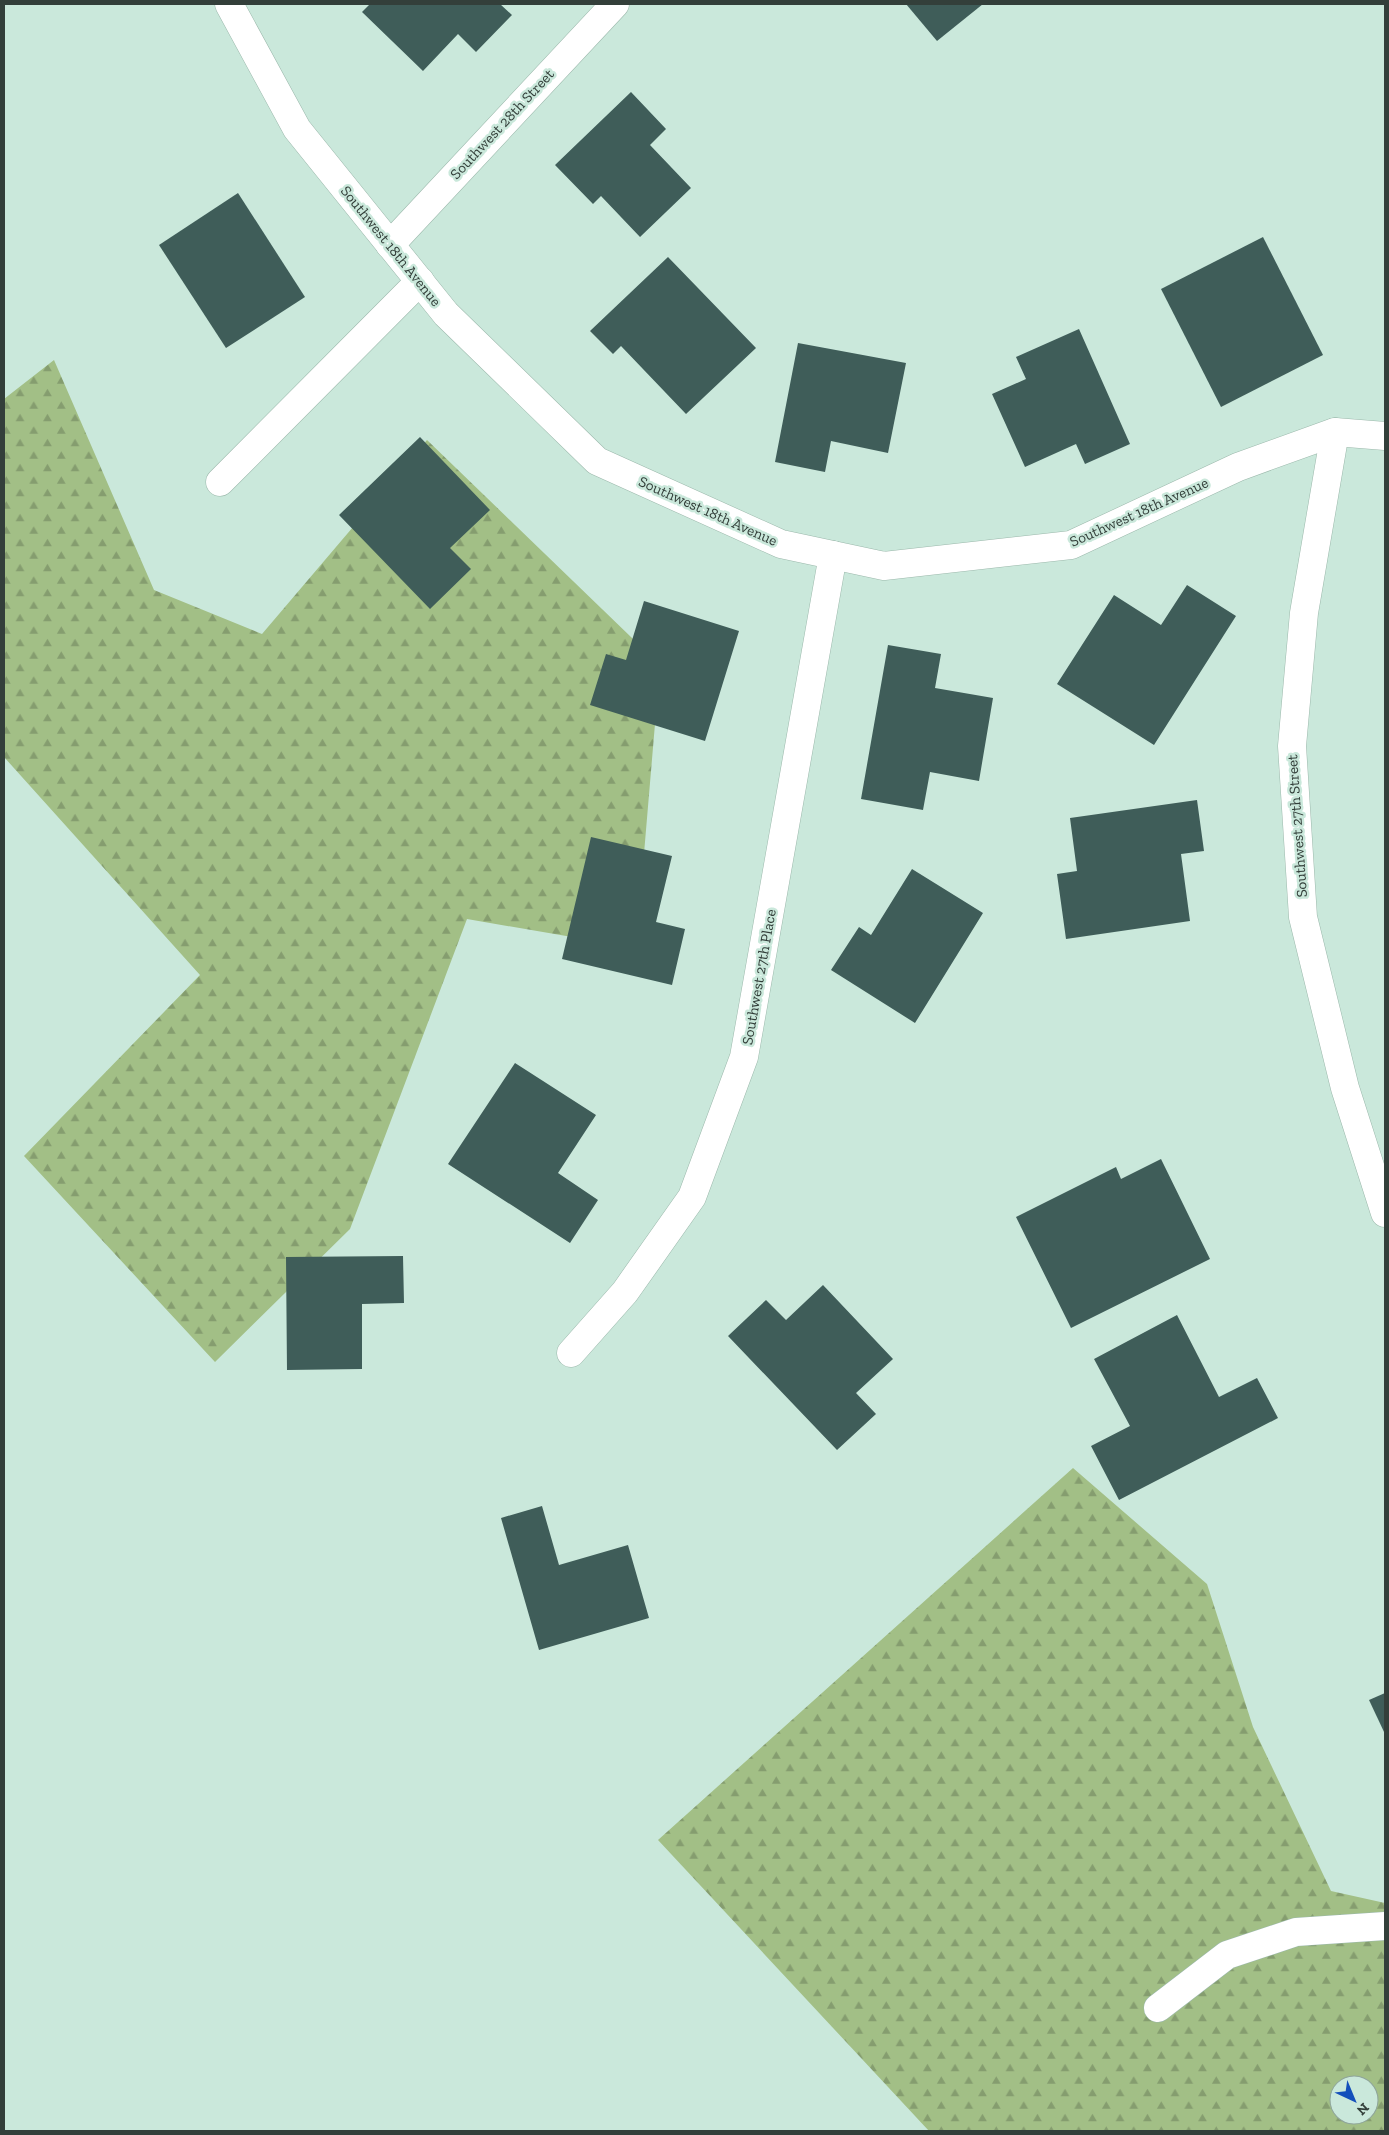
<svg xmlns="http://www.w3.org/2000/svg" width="1389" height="2135" font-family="'Zilla Slab',serif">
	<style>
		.forest { fill: url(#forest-firs); fill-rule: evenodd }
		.building { fill: #3f5d59 }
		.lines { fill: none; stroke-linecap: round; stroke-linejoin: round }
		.street-casing { stroke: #9bb8ab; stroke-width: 29 }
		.street { stroke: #fff; stroke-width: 28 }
		.labels { text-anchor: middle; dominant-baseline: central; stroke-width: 5; stroke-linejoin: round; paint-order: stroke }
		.street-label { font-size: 15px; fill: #333f3a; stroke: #cae8db }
	</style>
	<defs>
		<pattern id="forest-firs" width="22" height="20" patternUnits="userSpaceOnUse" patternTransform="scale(1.25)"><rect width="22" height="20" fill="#a2bf86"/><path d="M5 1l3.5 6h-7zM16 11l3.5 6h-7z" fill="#859d6f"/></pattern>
	</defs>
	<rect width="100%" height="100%" fill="#cae8db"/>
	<g class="forest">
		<polygon points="54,360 154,590 262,634 427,440 660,665 636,948 467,919 350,1229 215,1362 24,1156 200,975 4,757 4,399"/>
		<path d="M1073,1468L1207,1584L1253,1727L1331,1891L1385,1903V2131H929L658,1840ZM1339,2085H1369V2115H1339Z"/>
	</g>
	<g class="building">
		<polygon points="370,4 500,4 512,15 476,52 458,34 423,71 362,12"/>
		<polygon points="906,4 983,4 937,41"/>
		<polygon points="631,92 666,129 650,145 691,188 640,237 601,196 593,204 555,165"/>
		<polygon points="238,193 305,297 226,348 159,245"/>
		<polygon points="1263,237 1323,355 1221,407 1161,289"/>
		<polygon points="668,257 756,348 686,414 621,346 613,354 590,331"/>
		<polygon points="1079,329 1130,444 1085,464 1076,444 1025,467 992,394 1026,379 1016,357"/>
		<polygon points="798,343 906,363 888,453 831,441 825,472 775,462"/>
		<polygon points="420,437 490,510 450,548 471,569 430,609 339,515"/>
		<polygon points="1187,585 1236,616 1154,745 1057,684 1114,595 1161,625"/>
		<polygon points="644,601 739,631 705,741 590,705 606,654 626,660"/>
		<polygon points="888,645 941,654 935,688 993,698 979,781 930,772 923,810 861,799"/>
		<polygon points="1197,800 1204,851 1181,854 1190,921 1066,939 1057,874 1077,871 1070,818"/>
		<polygon points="591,837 672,856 656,922 685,929 672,985 562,959"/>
		<polygon points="912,869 983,913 915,1023 831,970 859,927 871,935"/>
		<polygon points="515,1063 596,1115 558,1173 598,1200 570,1243 448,1164"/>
		<polygon points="1161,1159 1210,1259 1071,1328 1016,1217 1116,1167 1121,1179"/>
		<polygon points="403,1256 404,1303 362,1304 362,1369 287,1370 286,1257"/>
		<polygon points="823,1285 893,1359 856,1393 876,1414 837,1450 728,1336 766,1300 786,1320"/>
		<polygon points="1177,1315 1219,1397 1257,1378 1278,1418 1119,1500 1091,1446 1130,1426 1094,1359"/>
		<polygon points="542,1506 559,1565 628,1545 649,1618 539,1650 501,1518"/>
		<polygon points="1385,1693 1385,1734 1369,1700"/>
	</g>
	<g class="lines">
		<defs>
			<g id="street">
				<polyline points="229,4 297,129 446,314 597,461 781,544 884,566 1071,545 1238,467 1335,432 1385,436"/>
				<polyline points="390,245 615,4"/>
				<polyline points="1335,432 1304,613 1292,746 1303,917 1345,1088 1385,1213"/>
				<polyline points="220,482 420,281"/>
				<polyline points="571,1353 625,1292 692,1197 744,1057 833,555"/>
				<polyline points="1158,2008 1227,1955 1296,1932 1385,1926"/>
			</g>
		</defs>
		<use href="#street" class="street-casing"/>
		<use href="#street" class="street"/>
	</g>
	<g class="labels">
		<g class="street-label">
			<text transform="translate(502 124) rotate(-47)">Southwest 28th Street</text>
			<text transform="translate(391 246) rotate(51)">Southwest 18th Avenue</text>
			<text transform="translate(708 511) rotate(24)">Southwest 18th Avenue</text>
			<text transform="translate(1139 512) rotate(-24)">Southwest 18th Avenue</text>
			<text transform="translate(1297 826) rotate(-94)">Southwest 27th Street</text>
			<text transform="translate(759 977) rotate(-80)">Southwest 27th Place</text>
		</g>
	</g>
	<rect width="1389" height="2135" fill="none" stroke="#333f3a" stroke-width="10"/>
	<g transform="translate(1354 2100) rotate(136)"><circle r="24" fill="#cae8db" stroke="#8ea49b"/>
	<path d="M0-4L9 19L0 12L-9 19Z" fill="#134fbb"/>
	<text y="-8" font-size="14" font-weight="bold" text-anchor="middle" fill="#333f3a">N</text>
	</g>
</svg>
